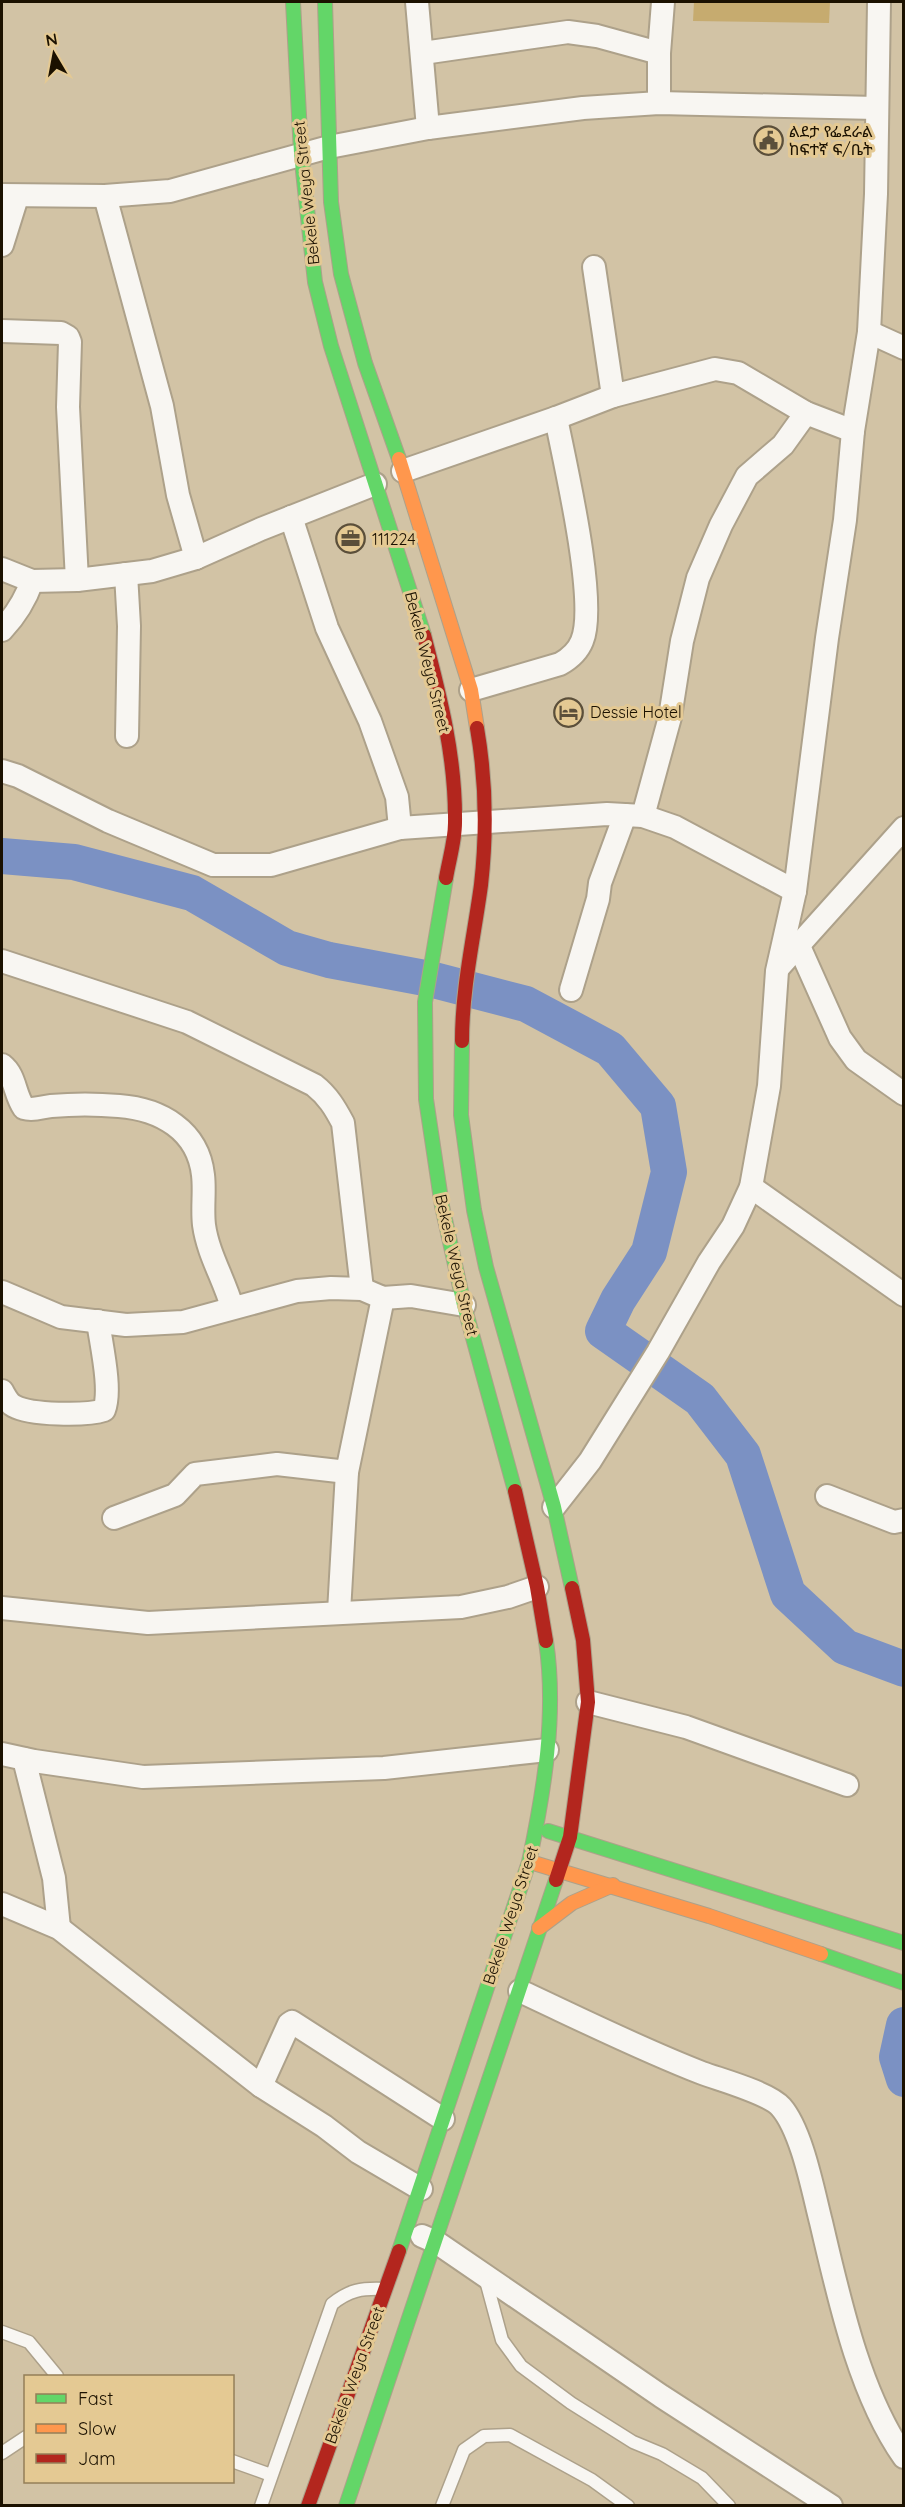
<svg xmlns="http://www.w3.org/2000/svg" width="905" height="2507" font-family="Quicksand,'Noto Sans Ethiopic',sans-serif">
	<style>
		.green { fill: #c6ab6f }
		.lines { fill: none; stroke-linecap: round; stroke-linejoin: round }
		.river { stroke: #7b91c3; stroke-width: 36 }
		.lane-casing { stroke: #ada18a; stroke-width: 15 }
		.street-casing { stroke: #ada18a; stroke-width: 26 }
		.fast-casing { stroke: #ada18a; stroke-width: 16 }
		.slow-casing { stroke: #ada18a; stroke-width: 16 }
		.jam-casing { stroke: #ada18a; stroke-width: 16 }
		.lane { stroke: #f8f6f2; stroke-width: 12 }
		.street { stroke: #f8f6f2; stroke-width: 22 }
		.fast { stroke: #63d668; stroke-width: 14 }
		.slow { stroke: #ff974d; stroke-width: 14 }
		.jam { stroke: #b3261e; stroke-width: 14 }
		.labels { text-anchor: middle; dominant-baseline: central; stroke-width: 6; stroke-linejoin: round; paint-order: stroke }
		.poi-label { font-size: 16px; fill: #1b1100; stroke: #e4c993; text-anchor: start }
		.street-label { font-size: 16px; fill: #1b1100; stroke: #e4c993 }
	</style>
	<rect width="100%" height="100%" fill="#d2c3a5"/>
	<polygon class="green" points="694,2 830,2 829,23 693,21"/>
	<g class="lines">
		<g class="river">
			<polyline points="2,856 74,862 192,893 287,948 329,960 430,979 526,1004 610,1049 658,1106 669,1172 649,1252 618,1300 603,1331 700,1399 743,1455 788,1594 845,1647 904,1669"/>
			<polyline points="904,2025 897,2057 904,2079"/>
		</g>
		<defs>
			<g id="lane">
				<polyline points="485,2277 502,2340 521,2366 571,2403 633,2442 662,2454 702,2478 729,2506"/>
				<polyline points="2,2332 29,2342 57,2376"/>
				<polyline points="2,2453 26,2437"/>
				<polyline points="232,2461 271,2475"/>
				<path d="M261,2506L332,2304C349,2290 362,2288 384,2289"/>
				<polyline points="442,2506 464,2450 484,2436 510,2435 592,2480 628,2506"/>
			</g>
			<g id="street">
				<polyline points="417,2 428,128"/>
				<polyline points="423,53 568,32 597,36 659,53"/>
				<polyline points="659,103 659,53 663,2"/>
				<polyline points="2,195 105,196 170,191 329,147 428,128 583,108 659,103 876,108"/>
				<polyline points="105,196 162,406 178,495 196,558"/>
				<polyline points="2,245 17,197"/>
				<polyline points="594,267 613,396"/>
				<polyline points="2,331 61,333 68,337 70,342 68,407 77,580"/>
				<polyline points="869,332 904,348"/>
				<polyline points="403,471 556,418 613,396 715,369 738,373 806,413 853,431"/>
				<polyline points="291,517 327,628 370,721 397,797 400,828"/>
				<polyline points="2,569 32,581 77,580 152,571 196,558 261,529 375,484"/>
				<polyline points="126,574 129,626 127,736"/>
				<path d="M2,630C16,615 25,601 32,581"/>
				<path d="M471,690L560,664C569,659 578,651 582,641C598,603 565,464 556,418"/>
				<polyline points="2,771 18,776 108,821 213,865 271,865 400,828 607,814 643,816 675,827 795,891"/>
				<polyline points="643,816 670,717 682,641 698,578 721,525 747,476 783,445 806,413"/>
				<polyline points="798,944 840,1038 856,1060 904,1094"/>
				<path d="M2,961L187,1022L314,1085C328,1096 335,1108 343,1123L362,1289"/>
				<polyline points="779,967 904,828"/>
				<polyline points="571,990 598,899 600,883 625,815"/>
				<path d="M2,1065C16,1076 14,1094 24,1108C34,1111 41,1107 51,1106C72,1104 98,1104 119,1106C160,1109 198,1130 203,1175C205,1191 202,1208 204,1225C208,1254 224,1279 232,1307"/>
				<polyline points="751,1187 904,1295"/>
				<polyline points="2,1292 61,1317 126,1325 183,1322 297,1291 331,1288 362,1289 383,1298 411,1296 464,1305"/>
				<path d="M2,1391C5,1396 8,1403 14,1406C30,1415 86,1416 104,1410C112,1390 101,1344 98,1321"/>
				<polyline points="827,1496 894,1522 904,1520"/>
				<polyline points="554,1507 590,1461 658,1352 709,1262 733,1226 751,1187 769,1086 777,971 795,891 827,638 845,520 853,431 869,332 876,194 879,2"/>
				<polyline points="114,1518 175,1495 195,1474 277,1464 347,1472 383,1298"/>
				<polyline points="2,1608 148,1623 461,1607 508,1597 537,1587"/>
				<polyline points="339,1612 347,1472"/>
				<polyline points="588,1702 686,1727 847,1785"/>
				<polyline points="2,1754 34,1761 143,1777 384,1768 547,1750"/>
				<polyline points="24,1759 54,1878 59,1928"/>
				<polyline points="2,1904 59,1928 261,2086 324,2126 358,2152 421,2189"/>
				<path d="M520,1991C580,2019 640,2049 702,2073C721,2080 769,2093 781,2107C802,2131 813,2191 821,2222C839,2298 859,2393 904,2457"/>
				<polyline points="261,2086 289,2024 292,2022 443,2119"/>
				<polyline points="422,2236 436,2242 661,2396 831,2506"/>
			</g>
			<g id="fast">
				<polyline points="293,2 301,153 315,282 331,346 424,635"/>
				<polyline points="325,2 331,202 341,274 365,363 399,459"/>
				<polyline points="446,878 425,1002 426,1099 442,1206 464,1305 515,1491"/>
				<polyline points="462,1041 461,1115 474,1210 486,1267 554,1507 572,1588"/>
				<polyline points="548,1831 904,1943"/>
				<polyline points="821,1954 904,1983"/>
				<path d="M399,2251L529,1862C544,1791 557,1714 546,1641"/>
				<polyline points="346,2506 556,1880"/>
			</g>
			<g id="slow">
				<polyline points="399,459 471,690 477,728"/>
				<polyline points="537,1864 709,1916 821,1954"/>
				<polyline points="539,1928 572,1903 613,1885"/>
			</g>
			<g id="jam">
				<path d="M424,635C440,696 456,758 455,823C455,841 449,860 446,878"/>
				<path d="M462,1041C462,988 474,937 481,885C487,832 486,780 477,728"/>
				<polyline points="515,1491 537,1587 546,1641"/>
				<polyline points="556,1880 570,1837 588,1702 583,1640 572,1588"/>
				<polyline points="308,2506 399,2251"/>
			</g>
		</defs>
		<use href="#lane" class="lane-casing"/>
		<use href="#street" class="street-casing"/>
		<use href="#fast" class="fast-casing"/>
		<use href="#slow" class="slow-casing"/>
		<use href="#jam" class="jam-casing"/>
		<use href="#lane" class="lane"/>
		<use href="#street" class="street"/>
		<use href="#fast" class="fast"/>
		<use href="#slow" class="slow"/>
		<use href="#jam" class="jam"/>
	</g>
	<defs>
		<symbol id="civic-ring" viewBox="-11 -11 22 22"><circle r="9.5" fill="#e4c993" stroke="#5b4f3a" stroke-width="1.5"/><path d="M-.6-6.5H3V-4.5H.6V-3L4-1V1h2V6H-6V1h2V-1L-.6-3ZM-1.2 2.5V6h2.4V2.5Z" fill="#5b4f3a"/></symbol>
		<symbol id="office-ring" viewBox="-11 -11 22 22"><circle r="9.5" fill="#e4c993" stroke="#5b4f3a" stroke-width="1.5"/><path d="M-6-3h4V-5.5h4V-3h4V5H-6ZM-1-4.5V-3h2v-1.5ZM-6 0V1H6V0Z" fill="#5b4f3a"/></symbol>
		<symbol id="hotel-ring" viewBox="-11 -11 22 22"><circle r="9.5" fill="#e4c993" stroke="#5b4f3a" stroke-width="1.5"/><path d="M-6-4.5h1.5V1H6V5H4.5V3h-9V5H-6ZM-4 0a1.8 1.8 0 1 1 3.6 0ZM.5 0V-2.5h3Q6-2.5 6 0Z" fill="#5b4f3a"/></symbol>
	</defs>
	<g fill-rule="evenodd">
		<use href="#civic-ring" x="752" y="124" width="33" height="33"/>
		<use href="#office-ring" x="334" y="522" width="33" height="33"/>
		<use href="#hotel-ring" x="552" y="696" width="33" height="33"/>
	</g>
	<g class="labels">
		<g class="poi-label">
			<text x="789" y="131">ልደታ የፌደራል<tspan x="789" dy="18">ከፍተኛ ፍ/ቤት</tspan></text>
			<text x="372" y="539">111224</text>
			<text x="590" y="712">Dessie Hotel</text>
		</g>
		<g class="street-label">
			<text transform="translate(306 193) rotate(-96)">Bekele Weya Street</text>
			<text transform="translate(428 662) rotate(76)">Bekele Weya Street</text>
			<text transform="translate(457 1265) rotate(77)">Bekele Weya Street</text>
			<text transform="translate(510 1915) rotate(-72)">Bekele Weya Street</text>
			<text transform="translate(354 2375) rotate(-70)">Bekele Weya Street</text>
		</g>
	</g>
	<rect width="905" height="2507" fill="none" stroke="#1b1100" stroke-width="6"/>
	<rect x="24" y="2375" width="210" height="108" fill="#e4c993" stroke="#947f58" stroke-width="1.5"/>
	<rect x="36" y="2394" width="30" height="9" fill="#63d668" stroke="#947f58" stroke-width="1.5"/>
	<text x="78" y="2405" font-size="18" fill="#1b1100">Fast</text>
	<rect x="36" y="2424" width="30" height="9" fill="#ff974d" stroke="#947f58" stroke-width="1.5"/>
	<text x="78" y="2435" font-size="18" fill="#1b1100">Slow</text>
	<rect x="36" y="2454" width="30" height="9" fill="#b3261e" stroke="#947f58" stroke-width="1.5"/>
	<text x="78" y="2465" font-size="18" fill="#1b1100">Jam</text>
	<g transform="translate(54 54) rotate(350)" stroke="#e4c993" stroke-width="4.5" paint-order="stroke">
	<path d="M0-4.5L10 22L0 15L-10 22Z" fill="#1b1100"/>
	<text y="-9" font-size="16" font-weight="bold" text-anchor="middle" fill="#1b1100">N</text>
	</g>
</svg>
